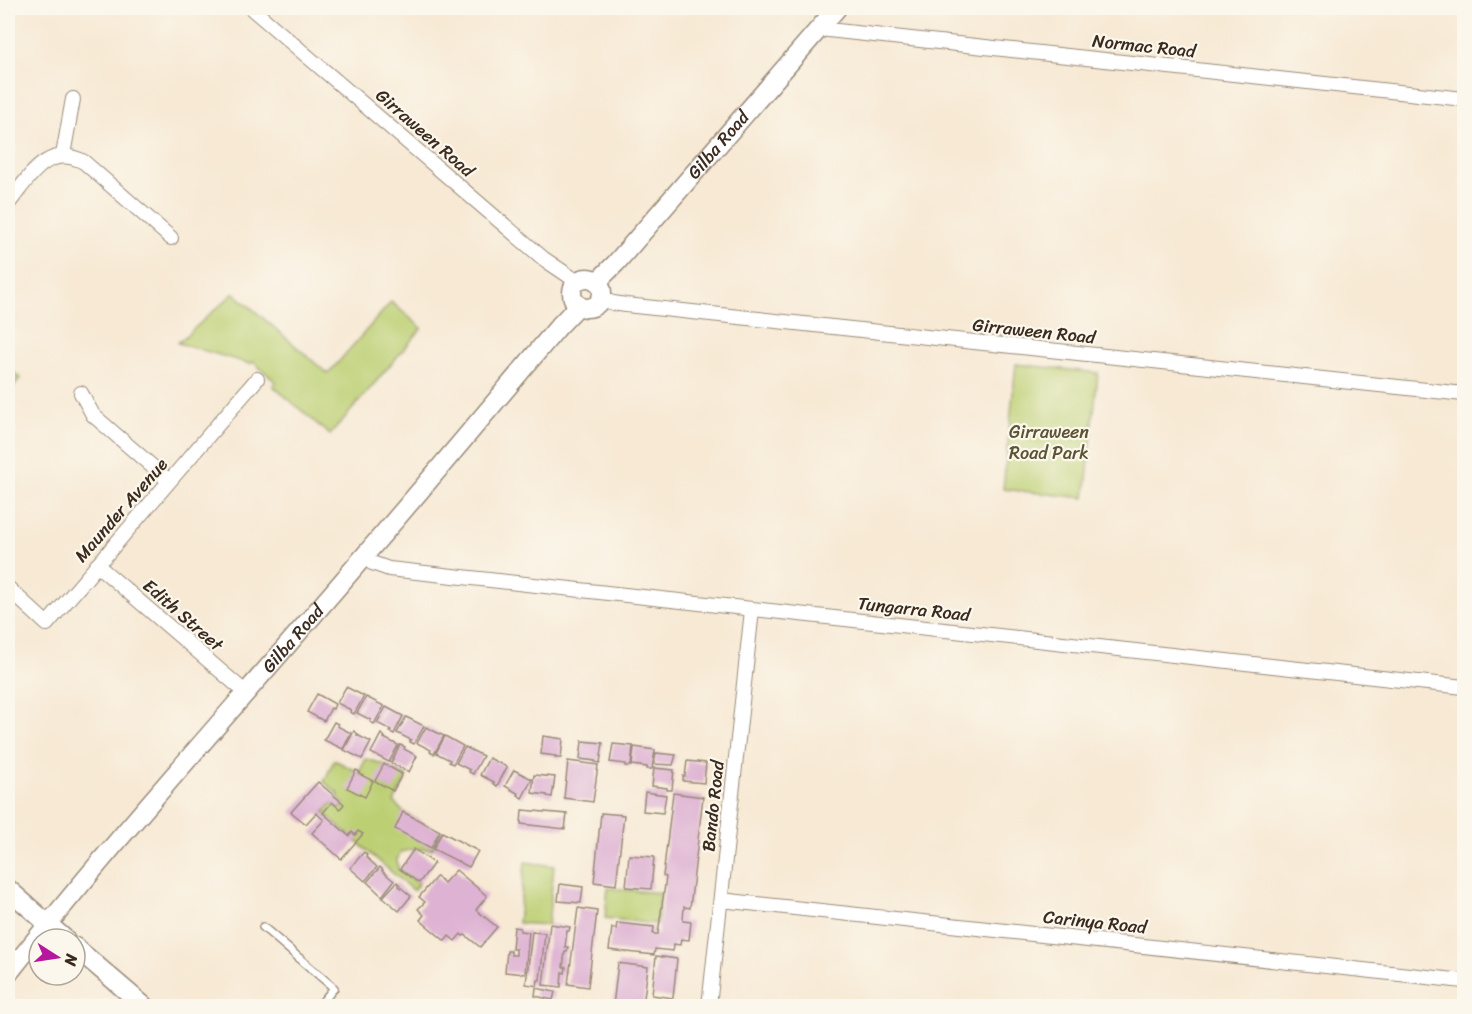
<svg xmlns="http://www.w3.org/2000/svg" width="1472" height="1014" font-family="Sriracha,sans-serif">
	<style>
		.green { fill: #bccf72; stroke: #7c7c48; stroke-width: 1.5 }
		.building { fill: #deb2d3 }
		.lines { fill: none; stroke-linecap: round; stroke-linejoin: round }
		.service-casing { stroke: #998a79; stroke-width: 10 }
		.minor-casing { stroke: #998a79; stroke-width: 16 }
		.tertiary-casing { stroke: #998a79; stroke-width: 21 }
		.service { stroke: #fff; stroke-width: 7 }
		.minor { stroke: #fff; stroke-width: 14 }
		.tertiary { stroke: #fff; stroke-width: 18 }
		.labels { text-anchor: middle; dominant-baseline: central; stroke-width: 4.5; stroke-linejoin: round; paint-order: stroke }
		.street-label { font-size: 18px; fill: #3b2a1e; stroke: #fbf7ec }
		.park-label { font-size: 18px; fill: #5b5333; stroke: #fbf7ec }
	</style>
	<rect width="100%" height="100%" fill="#fbf7ec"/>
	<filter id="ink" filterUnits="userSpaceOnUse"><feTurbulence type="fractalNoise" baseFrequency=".0167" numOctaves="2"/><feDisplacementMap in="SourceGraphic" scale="12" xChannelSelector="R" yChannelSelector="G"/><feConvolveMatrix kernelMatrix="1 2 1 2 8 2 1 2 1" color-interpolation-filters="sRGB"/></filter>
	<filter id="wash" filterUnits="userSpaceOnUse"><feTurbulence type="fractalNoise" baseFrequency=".008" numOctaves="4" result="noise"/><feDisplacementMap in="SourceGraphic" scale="24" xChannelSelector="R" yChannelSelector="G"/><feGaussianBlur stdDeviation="1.35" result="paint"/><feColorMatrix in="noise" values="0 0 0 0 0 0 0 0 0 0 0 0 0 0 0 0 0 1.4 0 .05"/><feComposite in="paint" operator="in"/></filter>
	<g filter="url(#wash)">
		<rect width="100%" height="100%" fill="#f7e9d4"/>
		<g class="green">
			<polygon points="234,293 328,374 391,302 422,328 330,435 273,386 276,382 253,362 250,364 178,343"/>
			<polygon points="1016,364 1098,373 1085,498 1003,489"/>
			<polygon points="8,367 20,378 8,394"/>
			<path d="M366,759L383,764L407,776L394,802L403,812L441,833L432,849C419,850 413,847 400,853L397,860L398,869L419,883L414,890H412L324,813L332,803L340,809L344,804L337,798L339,795L324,782L334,760L359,772Z"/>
			<polygon points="525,862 554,866 548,925 518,923"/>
			<polygon points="608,888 660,893 657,924 605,918"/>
		</g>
		<g id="blocks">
			<g class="building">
				<polygon points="346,687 364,696 354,714 350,712 351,710 337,703"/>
				<polygon points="317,694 335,704 333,709 331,708 324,721 307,712"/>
				<polygon points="366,697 384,706 374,724 370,722 371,720 357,713"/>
				<polygon points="386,707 403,716 394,734 390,732 391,730 377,723"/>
				<polygon points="406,717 424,726 414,744 410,742 411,740 397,733"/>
				<polygon points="334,722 338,724 337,726 351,733 343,749 324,740"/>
				<polygon points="426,727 444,736 434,754 430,752 431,750 417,743"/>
				<polygon points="354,731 358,734 357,735 371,742 362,759 344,750"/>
				<polygon points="381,734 385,737 384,738 398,745 389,762 371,753"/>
				<polygon points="445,736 463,746 453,764 449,762 450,760 436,753"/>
				<polygon points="543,736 563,739 561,758 555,758 556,756 541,754"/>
				<polygon points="582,741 603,743 600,763 595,762 595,761 580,759"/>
				<polygon points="613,744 633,746 631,766 625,766 626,764 610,762"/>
				<polygon points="400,745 405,747 404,749 417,756 409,772 391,763"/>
				<polygon points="465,747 483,756 473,774 469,772 470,770 456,763"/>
				<polygon points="634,747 655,750 652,769 647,769 647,767 632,765"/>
				<polygon points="656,753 676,755 673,765 654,764"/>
				<polygon points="489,758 507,767 497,786 493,783 494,782 480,775"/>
				<polygon points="568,761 598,765 593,802 564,798"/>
				<polygon points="687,761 706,763 704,783 683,781 683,776 685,776"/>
				<polygon points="384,764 402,774 393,791 375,781"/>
				<polygon points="654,768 674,770 672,790 667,790 667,788 652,786"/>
				<polygon points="356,770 360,772 359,774 373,781 365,797 347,788"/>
				<polygon points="514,770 532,779 522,798 518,795 519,794 505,786"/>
				<polygon points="534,775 555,777 552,797 547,796 547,795 532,793"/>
				<polygon points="318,782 344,804 340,809 332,802 323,813 349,836 352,832 355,835 358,831 363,834 341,859 312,833 324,820 316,813 306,824 291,812"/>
				<polygon points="645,792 666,795 663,813 643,811"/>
				<polygon points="673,793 703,797 690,908 684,907 683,921 691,922 689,940 681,939 680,945 674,944 673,951 655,949 654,955 609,950 612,928 616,929 617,923 654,927 653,934 658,934 666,877 663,876"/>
				<polygon points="522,810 567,814 565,829 521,824"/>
				<polygon points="403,812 440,831 431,848 395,829"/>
				<polygon points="601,813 624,815 616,885 594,882"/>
				<polygon points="442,832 478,851 469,867 433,849"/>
				<polygon points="414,849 434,863 419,883 400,869"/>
				<polygon points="364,852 367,855 366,857 377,867 365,881 350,868"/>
				<polygon points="629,855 654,857 651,889 626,887"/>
				<polygon points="380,867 383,870 382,871 394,881 382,896 367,882"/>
				<polygon points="456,870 487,896 476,910 497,927 480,947 465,935 463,936 461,934 455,941 449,936 445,941 420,920 424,915 418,909 425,902 419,897 437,876 444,883"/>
				<polygon points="397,882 400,885 399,886 411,896 399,911 383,897"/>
				<polygon points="560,884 583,887 581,903 558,901"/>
				<polygon points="578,908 597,911 588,987 568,984"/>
				<polygon points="550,924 570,927 569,931 567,931 565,947 568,947 567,952 565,952 563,967 566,967 565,973 562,972 561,987 543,985"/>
				<polygon points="514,927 520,928 520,931 529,932 525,974 505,972 507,951 511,951 511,955 516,955 516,949 512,949"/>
				<polygon points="532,932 545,933 540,980 538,980 537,986 526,984"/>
				<polygon points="656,956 677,959 673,998 652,995"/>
				<polygon points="618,963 648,967 643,1006 613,1006"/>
				<polygon points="536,988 555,992 553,1000 535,996"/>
			</g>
		</g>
	</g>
	<g filter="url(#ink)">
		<use href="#blocks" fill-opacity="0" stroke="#998a79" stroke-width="1.5"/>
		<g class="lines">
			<defs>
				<polyline id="service" points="263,927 334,988 319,1006"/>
				<g id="minor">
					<polyline points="251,8 544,259 578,282"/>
					<polyline points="819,29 1464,99"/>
					<polyline points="63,155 73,99"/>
					<path d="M8,204C28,179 47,142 84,162L171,238"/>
					<polyline points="601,299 613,303 626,305 1464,394"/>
					<polyline points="81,393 93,415 169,481"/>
					<polyline points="365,556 372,563 389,569 1464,687"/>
					<polyline points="97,565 245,692"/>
					<polyline points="8,588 47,624 257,379"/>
					<polyline points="721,900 1464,981"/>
					<polyline points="709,1006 752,610"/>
				</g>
				<g id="tertiary">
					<circle cx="587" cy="293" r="15"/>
					<path id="s1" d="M597,282L616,263L837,8"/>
					<polyline points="8,889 65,939"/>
					<polyline points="75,947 144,1006"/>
					<path id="s2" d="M8,974C122,830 246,695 365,555C430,480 494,403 559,326L579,305"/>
				</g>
			</defs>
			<use href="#service" class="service-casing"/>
			<use href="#minor" class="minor-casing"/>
			<use href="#tertiary" class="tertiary-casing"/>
			<use href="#service" class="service"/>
			<use href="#minor" class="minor"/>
			<use href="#tertiary" class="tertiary"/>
		</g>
	</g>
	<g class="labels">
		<g class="street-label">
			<text transform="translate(1144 46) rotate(6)">Normac Road</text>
			<text transform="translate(425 133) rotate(41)">Girraween Road</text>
			<text stroke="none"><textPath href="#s1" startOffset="183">Gilba Road</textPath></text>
			<text transform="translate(1034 331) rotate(6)">Girraween Road</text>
			<text transform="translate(121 510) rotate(-49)">Maunder Avenue</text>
			<text transform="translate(914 609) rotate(6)">Tungarra Road</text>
			<text transform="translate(183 615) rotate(41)">Edith Street</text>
			<text stroke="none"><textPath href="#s2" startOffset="440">Gilba Road</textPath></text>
			<text transform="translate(713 806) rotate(-84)">Bando Road</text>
			<text transform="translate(1095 922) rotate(6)">Carinya Road</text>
		</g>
		<g class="park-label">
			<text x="1049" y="432">Girraween<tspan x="1049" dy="21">Road Park</tspan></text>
		</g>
	</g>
	<rect width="1472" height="1014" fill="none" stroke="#fbf7ec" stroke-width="30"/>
	<g transform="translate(57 957) rotate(102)"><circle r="28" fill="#fbf7ec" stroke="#aea59a" stroke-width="1.5"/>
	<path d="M0-4.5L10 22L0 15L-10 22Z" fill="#b5179e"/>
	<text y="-9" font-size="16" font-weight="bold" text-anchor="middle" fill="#3b2a1e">N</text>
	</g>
</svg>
